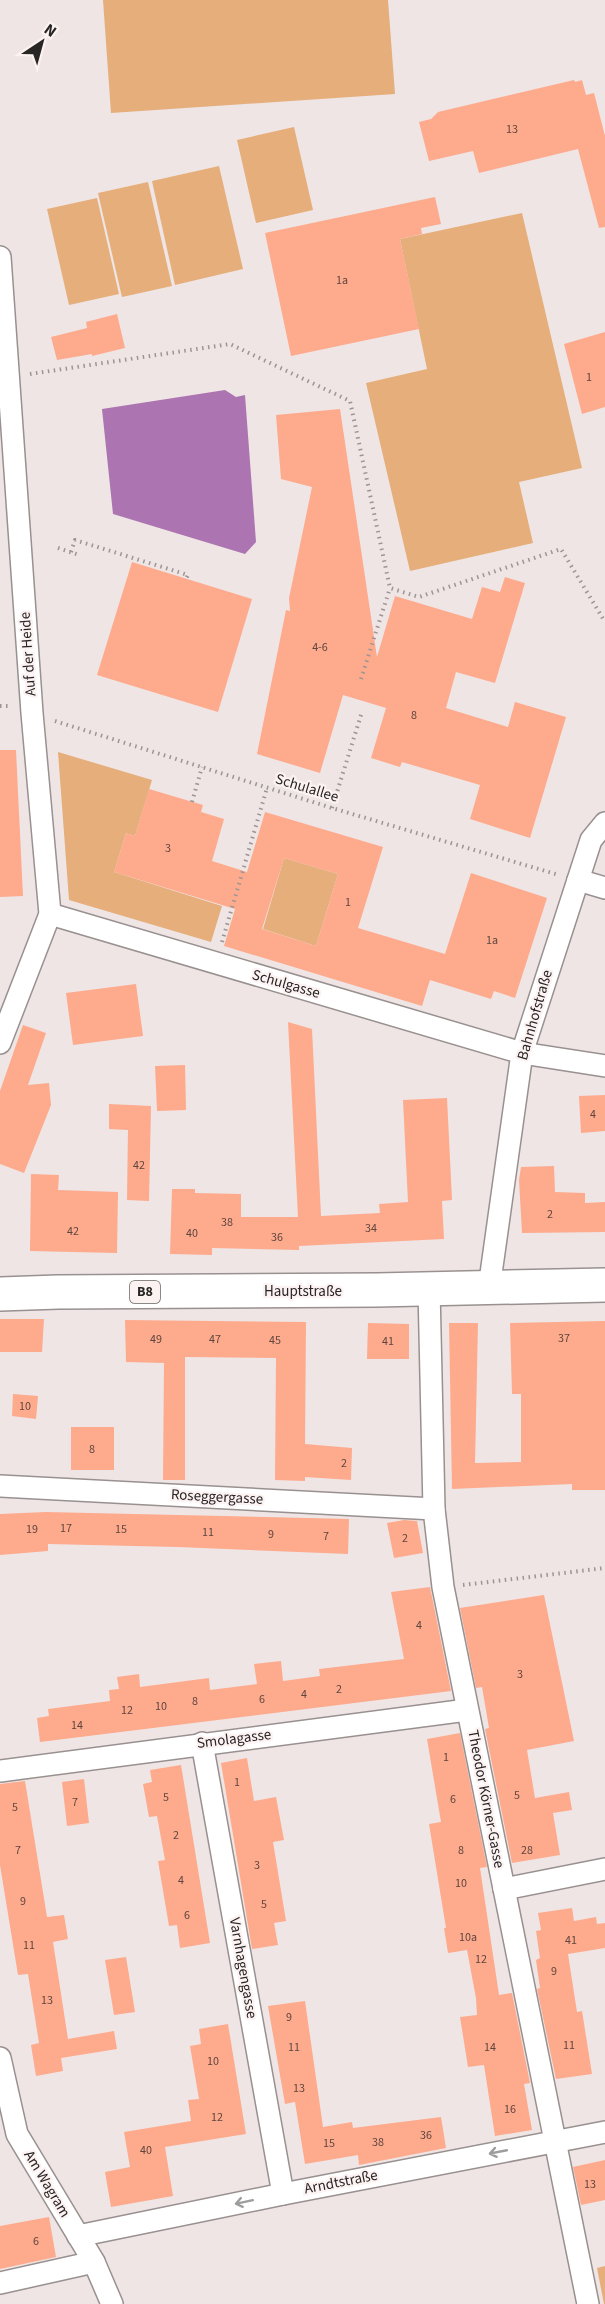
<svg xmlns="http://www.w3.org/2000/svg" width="605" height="2304" font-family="'Source Sans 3',sans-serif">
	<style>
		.green { fill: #e5ae7a }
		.water { fill: #ac74b0 }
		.building { fill: #feaa8d; fill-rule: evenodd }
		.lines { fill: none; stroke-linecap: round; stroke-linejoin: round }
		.minor-casing { stroke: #999090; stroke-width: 24 }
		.primary-casing { stroke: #999090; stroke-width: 36 }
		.path { stroke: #9c9595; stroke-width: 4; stroke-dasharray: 1.5 4.5; stroke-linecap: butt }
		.minor { stroke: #fff; stroke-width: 21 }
		.primary { stroke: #fff; stroke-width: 33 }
		.oneway { stroke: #9e9d9d }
		.labels { text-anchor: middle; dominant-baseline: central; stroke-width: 4.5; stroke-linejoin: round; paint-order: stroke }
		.number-label { font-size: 12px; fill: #5e463f }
		.shield { fill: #fcf2f2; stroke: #686262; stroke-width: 1.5 }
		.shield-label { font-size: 14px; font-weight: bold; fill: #282525 }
		.street-label { font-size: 15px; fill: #282525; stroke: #fcf2f2 }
	</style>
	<rect width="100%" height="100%" fill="#efe5e5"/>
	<g class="green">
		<polygon points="103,0 388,0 395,94 111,113"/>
		<polygon points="294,127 313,210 256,223 237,140"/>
		<polygon points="219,166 243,269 175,285 152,181"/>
		<polygon points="148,182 172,286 122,297 98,193"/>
		<polygon points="97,198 119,294 69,305 47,209"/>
		<polygon points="522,213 582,468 519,482 533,543 410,571 366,383 427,369 400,239"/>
		<polygon points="58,752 152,780 135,836 126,833 114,872 222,906 211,942 69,900"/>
		<polygon points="284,858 338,874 316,946 263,929"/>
		<polygon points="605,2266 605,2304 604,2304 597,2268"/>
	</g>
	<polygon class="water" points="225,390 236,397 245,395 256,542 245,554 113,514 102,409"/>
	<g class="building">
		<polygon points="574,80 575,82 582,80 586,95 594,93 605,136 605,227 599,228 578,149 479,173 473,151 429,161 419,122 431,119 438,112"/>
		<polygon points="435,197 441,224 421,228 422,234 400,239 419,329 291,356 265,233"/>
		<polygon points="117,314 125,348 92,356 92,354 57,360 51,337 87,328 86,322"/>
		<polygon points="605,332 605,407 582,414 564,344"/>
		<polygon points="340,409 377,657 395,596 472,619 482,587 500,592 505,577 525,583 495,683 456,672 446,708 508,727 515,702 566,717 530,838 470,819 480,785 402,762 400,767 371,758 386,708 343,695 320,773 257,754 286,610 290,611 289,598 312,487 281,479 276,415"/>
		<polygon points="132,562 252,599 218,712 97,675"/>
		<polygon points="0,750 16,750 23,896 0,897"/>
		<path d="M149,789L203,805L201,812L224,819L212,861L247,872L265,812L383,847L358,928L445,954L471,873L547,898L515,998L494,991L491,999L430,980L422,1006L224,946L235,909L114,872L126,833L135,836ZM284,858L338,874L316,946L262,929Z"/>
		<polygon points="136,984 143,1036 73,1045 66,993"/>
		<polygon points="288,1022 312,1029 321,1216 380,1213 379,1204 408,1202 403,1100 447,1098 452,1200 442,1201 444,1239 299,1246 299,1250 212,1248 212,1255 170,1254 172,1189 195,1189 195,1193 241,1194 241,1217 298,1217"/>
		<polygon points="23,1025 46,1033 28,1085 49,1083 51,1105 24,1173 0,1164 0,1091"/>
		<polygon points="185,1065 186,1110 157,1111 155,1066"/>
		<polygon points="605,1095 605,1131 581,1133 579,1096"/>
		<polygon points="109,1104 151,1106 149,1201 127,1200 128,1130 109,1129"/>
		<polygon points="554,1166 555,1192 585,1193 585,1203 605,1202 605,1232 522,1233 519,1180 521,1167"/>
		<polygon points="31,1174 59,1175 58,1190 118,1192 117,1253 30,1251"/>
		<polygon points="0,1319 44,1319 42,1352 0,1352"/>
		<polygon points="125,1320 306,1322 305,1444 352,1448 351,1480 305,1477 305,1481 275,1480 276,1358 185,1357 185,1480 163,1480 164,1363 126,1362"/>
		<polygon points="605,1321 605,1490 572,1490 572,1484 452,1489 449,1323 478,1323 475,1463 521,1462 521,1394 512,1394 510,1323"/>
		<polygon points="368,1323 409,1324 409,1359 367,1359"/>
		<polygon points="13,1394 38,1396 36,1419 12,1416"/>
		<rect x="71" y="1427" width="43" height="43"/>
		<polygon points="46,1512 349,1519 348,1554 178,1547 48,1544 48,1551 0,1555 0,1514"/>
		<polygon points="404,1520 417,1521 423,1553 394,1558 387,1523"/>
		<polygon points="430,1587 451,1691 40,1742 37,1718 49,1716 48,1709 110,1701 109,1690 119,1689 117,1677 139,1674 140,1687 209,1678 210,1690 257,1684 254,1664 281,1661 283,1681 320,1676 319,1669 404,1659 391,1592"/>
		<polygon points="544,1595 574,1741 527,1750 535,1798 569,1792 572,1810 553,1813 560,1855 512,1863 485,1729 489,1728 482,1687 476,1688 460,1608"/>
		<polygon points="460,1733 487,1867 480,1868 499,1995 512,1993 530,2083 524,2084 532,2130 495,2136 484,2065 468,2067 460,2017 477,2015 476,1998 467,1950 448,1953 444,1928 446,1928 429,1824 441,1822 427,1739"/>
		<polygon points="247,1758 254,1801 276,1797 284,1840 273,1842 286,1921 274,1923 278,1945 252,1949 221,1763"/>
		<polygon points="181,1765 210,1943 180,1948 177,1925 169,1926 158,1861 165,1860 157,1816 149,1817 143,1784 152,1782 150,1770"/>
		<polygon points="84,1779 89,1823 67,1826 62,1782"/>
		<polygon points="25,1781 47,1917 64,1915 68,1939 53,1942 68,2039 114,2031 117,2049 61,2058 63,2071 36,2076 31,2045 39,2043 28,1974 18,1975 0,1865 0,1784"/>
		<polygon points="572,1908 574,1921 596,1917 597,1924 605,1923 605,1948 568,1954 577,2012 582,2011 592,2074 556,2079 537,1989 540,1988 536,1960 540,1958 536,1931 541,1930 538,1913"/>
		<polygon points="126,1957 135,2012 114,2015 105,1960"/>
		<polygon points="305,2001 323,2127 352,2122 353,2128 441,2117 446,2148 359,2165 358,2155 305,2164 295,2102 285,2104 268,2006"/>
		<polygon points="228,2024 246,2134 165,2147 173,2196 111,2207 105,2172 130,2167 124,2132 191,2121 188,2100 199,2099 190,2046 201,2044 199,2029"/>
		<polygon points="605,2160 605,2200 581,2205 573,2167"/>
		<polygon points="49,2217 56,2257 0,2269 0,2226"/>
	</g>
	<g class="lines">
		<defs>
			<g id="minor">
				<polyline points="0,257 32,713 50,914 0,1043"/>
				<polyline points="578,880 605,888"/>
				<polyline points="50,914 522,1053 605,1066"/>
				<polyline points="489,1288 522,1053 591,840 605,823"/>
				<polyline points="429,1289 434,1509 443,1587 588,2304"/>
				<polyline points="0,1486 434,1509"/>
				<polyline points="202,1743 283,2194"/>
				<polyline points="0,1771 467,1710"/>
				<polyline points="504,1889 605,1869"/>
				<polyline points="0,2058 17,2134 94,2262 112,2304"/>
				<polyline points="78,2236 283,2194 605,2132"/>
				<polyline points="0,2283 94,2262"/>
			</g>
			<polyline id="primary" points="0,1294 58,1292 377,1290 605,1285"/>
		</defs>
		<use href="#minor" class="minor-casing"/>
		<use href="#primary" class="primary-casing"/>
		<g class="path">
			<polyline points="30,374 230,344 350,401 390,588 419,597 561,549 605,622"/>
			<polyline points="58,548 79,555"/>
			<polyline points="71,552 75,540 188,575 186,579"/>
			<polyline points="361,679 390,588"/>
			<polyline points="0,706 11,706"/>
			<polyline points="55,721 332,808 559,875"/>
			<polyline points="192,802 202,767"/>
			<polyline points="332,808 362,712"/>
			<polyline points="222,942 267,788"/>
			<polyline points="463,1585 605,1568"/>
		</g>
		<use href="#minor" class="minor"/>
		<use href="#primary" class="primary"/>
	</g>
	<defs><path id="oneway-shaft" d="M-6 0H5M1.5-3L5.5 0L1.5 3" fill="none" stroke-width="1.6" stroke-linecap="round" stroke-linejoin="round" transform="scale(1.5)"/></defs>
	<g class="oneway">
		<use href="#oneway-shaft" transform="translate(498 2152) rotate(169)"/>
		<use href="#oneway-shaft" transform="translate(244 2202) rotate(168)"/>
	</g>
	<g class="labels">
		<g class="number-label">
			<text x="512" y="129">13</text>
			<text x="342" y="280">1a</text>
			<text x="589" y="377">1</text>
			<text x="320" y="647">4-6</text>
			<text x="414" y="715">8</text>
			<text x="168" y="848">3</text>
			<text x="348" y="902">1</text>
			<text x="492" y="940">1a</text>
			<text x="593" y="1114">4</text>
			<text x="139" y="1165">42</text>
			<text x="550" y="1214">2</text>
			<text x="227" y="1222">38</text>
			<text x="371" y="1228">34</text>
			<text x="73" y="1231">42</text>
			<text x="192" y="1233">40</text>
			<text x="277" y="1237">36</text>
			<text x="564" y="1338">37</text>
			<text x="156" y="1339">49</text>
			<text x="215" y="1339">47</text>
			<text x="275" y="1340">45</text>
			<text x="388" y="1341">41</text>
			<text x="25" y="1406">10</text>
			<text x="92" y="1449">8</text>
			<text x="344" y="1463">2</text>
			<text x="66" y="1528">17</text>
			<text x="32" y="1529">19</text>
			<text x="121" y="1529">15</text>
			<text x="208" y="1532">11</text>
			<text x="271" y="1534">9</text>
			<text x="326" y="1536">7</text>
			<text x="405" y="1538">2</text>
			<text x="419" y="1625">4</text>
			<text x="520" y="1674">3</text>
			<text x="339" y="1689">2</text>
			<text x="304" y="1694">4</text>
			<text x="262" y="1699">6</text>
			<text x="195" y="1701">8</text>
			<text x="161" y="1706">10</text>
			<text x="127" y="1710">12</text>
			<text x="77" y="1725">14</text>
			<text x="446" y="1757">1</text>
			<text x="237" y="1782">1</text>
			<text x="517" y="1795">5</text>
			<text x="166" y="1797">5</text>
			<text x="453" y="1799">6</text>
			<text x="75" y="1802">7</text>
			<text x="15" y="1807">5</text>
			<text x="176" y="1835">2</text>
			<text x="18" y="1850">7</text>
			<text x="461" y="1850">8</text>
			<text x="527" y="1850">28</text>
			<text x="257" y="1865">3</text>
			<text x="181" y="1880">4</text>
			<text x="461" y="1883">10</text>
			<text x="23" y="1901">9</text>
			<text x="264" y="1904">5</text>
			<text x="187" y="1915">6</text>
			<text x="468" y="1937">10a</text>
			<text x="571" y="1940">41</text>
			<text x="29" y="1945">11</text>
			<text x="481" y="1959">12</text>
			<text x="554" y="1971">9</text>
			<text x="47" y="2000">13</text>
			<text x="289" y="2017">9</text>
			<text x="569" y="2045">11</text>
			<text x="294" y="2047">11</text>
			<text x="490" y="2047">14</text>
			<text x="213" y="2061">10</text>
			<text x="299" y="2088">13</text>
			<text x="510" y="2109">16</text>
			<text x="217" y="2117">12</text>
			<text x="426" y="2135">36</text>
			<text x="378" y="2142">38</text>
			<text x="329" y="2143">15</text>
			<text x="146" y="2150">40</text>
			<text x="590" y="2184">13</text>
			<text x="36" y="2241">6</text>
		</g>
		<rect class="shield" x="130" y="1281" width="30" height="22" rx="4.5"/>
		<g class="shield-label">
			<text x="145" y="1292">B8</text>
		</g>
		<g class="street-label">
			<text transform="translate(28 654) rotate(-94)">Auf der Heide</text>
			<text transform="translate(307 788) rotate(17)">Schulallee</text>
			<text transform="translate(286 984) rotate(16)">Schulgasse</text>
			<text transform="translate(535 1015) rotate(-74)">Bahnhofstraße</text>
			<text x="303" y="1291">Hauptstraße</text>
			<text transform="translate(217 1497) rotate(3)">Roseggergasse</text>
			<text transform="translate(234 1739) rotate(-7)">Smolagasse</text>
			<text transform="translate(486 1799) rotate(79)">Theodor Körner-Gasse</text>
			<text transform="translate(243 1968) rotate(80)">Varnhagengasse</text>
			<text transform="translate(341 2182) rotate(-11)">Arndtstraße</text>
			<text transform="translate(47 2184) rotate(59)">Am Wagram</text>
		</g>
	</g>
	<g transform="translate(42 42) rotate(36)" stroke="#fcf2f2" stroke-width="4.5" paint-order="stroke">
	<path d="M0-4.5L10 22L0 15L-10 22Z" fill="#282525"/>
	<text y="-9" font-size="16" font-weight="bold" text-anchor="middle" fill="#282525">N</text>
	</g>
</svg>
